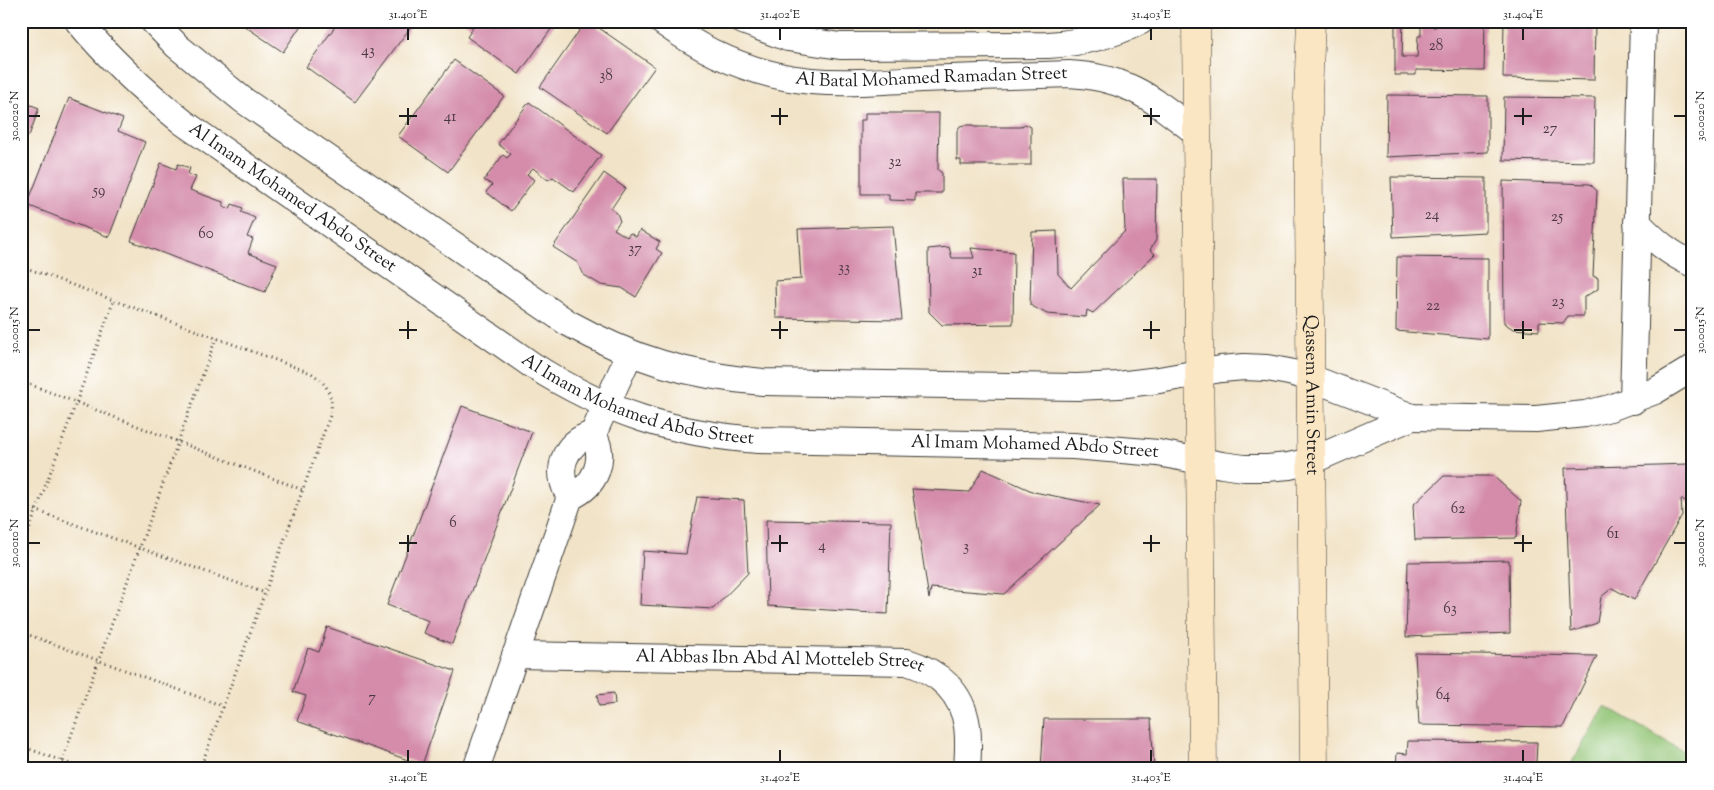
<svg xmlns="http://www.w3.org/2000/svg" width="1714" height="790" font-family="'Sorts Mill Goudy',serif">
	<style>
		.green { fill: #92c475; stroke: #577048 }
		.building { fill: #d48caa }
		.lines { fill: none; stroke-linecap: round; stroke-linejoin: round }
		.minor-casing { stroke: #3c3a36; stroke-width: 28 }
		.secondary-casing { stroke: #3c3a36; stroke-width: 29 }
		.path { stroke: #3c3a36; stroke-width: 3; stroke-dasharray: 1 4; stroke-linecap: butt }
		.minor { stroke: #fff; stroke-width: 26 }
		.secondary { stroke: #fbe6c4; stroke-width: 28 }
		.ticks { fill: none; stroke: #1c1c1c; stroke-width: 2 }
		.labels { text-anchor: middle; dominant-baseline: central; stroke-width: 5; stroke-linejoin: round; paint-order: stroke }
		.number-label { font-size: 15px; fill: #4a3840 }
		.street-label { font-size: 18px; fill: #1c1c1c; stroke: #fff }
		.neatline { fill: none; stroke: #1c1c1c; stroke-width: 2 }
		.ticks-label { font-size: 12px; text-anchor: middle; fill: #1c1c1c }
	</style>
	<rect width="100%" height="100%" fill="#fff"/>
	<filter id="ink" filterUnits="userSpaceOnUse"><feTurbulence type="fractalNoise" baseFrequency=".02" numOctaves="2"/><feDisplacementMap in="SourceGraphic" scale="10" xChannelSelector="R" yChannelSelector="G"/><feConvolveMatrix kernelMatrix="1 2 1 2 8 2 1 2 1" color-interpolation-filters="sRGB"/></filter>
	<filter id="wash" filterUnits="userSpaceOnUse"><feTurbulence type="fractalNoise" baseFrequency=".0096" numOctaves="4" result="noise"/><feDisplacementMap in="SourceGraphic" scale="20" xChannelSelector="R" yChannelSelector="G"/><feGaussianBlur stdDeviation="1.12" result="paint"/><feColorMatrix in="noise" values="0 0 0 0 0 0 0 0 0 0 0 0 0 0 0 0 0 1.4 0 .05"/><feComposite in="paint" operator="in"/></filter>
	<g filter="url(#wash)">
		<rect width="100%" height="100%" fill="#f1e3c7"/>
		<polygon class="green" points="1605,706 1693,757 1693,769 1568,769"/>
		<g id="blocks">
			<g class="building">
				<polygon points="237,21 304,21 283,52"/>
				<polygon points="339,21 401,21 410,28 355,102 306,67"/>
				<polygon points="463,21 557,21 519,74 467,37 473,28"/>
				<polygon points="586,21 589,21 655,67 607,133 540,87"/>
				<polygon points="1395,21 1403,21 1402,57 1417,57 1418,36 1421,36 1421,21 1429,21 1433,27 1436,27 1436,21 1485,21 1484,71 1416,70 1416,75 1395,75"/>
				<polygon points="1504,21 1595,21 1594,80 1503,78"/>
				<polygon points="454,60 504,96 448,172 398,136"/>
				<polygon points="1387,95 1488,96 1488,152 1386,157"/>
				<polygon points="1504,97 1595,98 1594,162 1503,160"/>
				<polygon points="69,98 123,119 118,131 145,142 109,237 27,205"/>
				<polygon points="21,101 39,108 29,136 23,133 21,139"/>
				<polygon points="529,102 601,155 574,192 553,177 548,180 533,168 527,174 534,180 511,211 486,192 492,185 484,180 503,155 507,158 511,154 498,144"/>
				<polygon points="865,113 939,113 938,170 942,173 942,193 915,193 915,201 889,200 889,194 861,194 861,120 865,120"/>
				<polygon points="1025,124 1031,127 1031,165 961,165 961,160 957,160 957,131 960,126 964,125 973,125 974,127 1020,127"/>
				<polygon points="161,163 176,169 178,164 190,168 188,174 196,177 190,190 223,202 223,206 230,209 232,204 243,208 241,212 255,218 247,237 253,239 248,253 277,264 265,292 131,241"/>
				<polygon points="604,173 625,188 611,209 617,213 620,221 614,229 627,237 630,233 636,237 640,230 660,242 656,249 662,253 636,297 622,288 601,285 584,275 578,263 553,247"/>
				<polygon points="1391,177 1486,178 1486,232 1393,237"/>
				<polygon points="1123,179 1157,179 1156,240 1150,250 1155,254 1093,313 1087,310 1086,317 1047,314 1030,305 1032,232 1057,231 1058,274 1071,288 1125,231"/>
				<polygon points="1503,181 1590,184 1597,191 1593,276 1598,278 1598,289 1584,297 1584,316 1568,316 1563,323 1539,322 1539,331 1513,329 1504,323"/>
				<polygon points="893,226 902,320 776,318 775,281 801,279 798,229"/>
				<polygon points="949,247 952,258 974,258 971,248 1014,252 1013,324 942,325 929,312 928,249"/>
				<polygon points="1397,257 1488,258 1488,339 1396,331"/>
				<polygon points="462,406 532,432 452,644 424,633 429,621 387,605"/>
				<polygon points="1688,464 1693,465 1693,504 1681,499 1682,515 1634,600 1612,588 1601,597 1597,623 1571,632 1565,468"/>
				<polygon points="983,469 1034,492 1100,505 1004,594 931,588 929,599 912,489 969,492"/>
				<polygon points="1444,476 1493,476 1521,501 1516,538 1415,540 1413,505"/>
				<polygon points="697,497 744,500 748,573 713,609 640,605 643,551 686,554"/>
				<polygon points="766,520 891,522 888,614 768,606"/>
				<polygon points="1509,560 1510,633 1406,637 1408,562"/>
				<polygon points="327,627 455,671 422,765 297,721 306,696 293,692 308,648 319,652"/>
				<polygon points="1415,653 1597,656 1563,727 1419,725"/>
				<polygon points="614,693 615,704 599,706 597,695"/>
				<polygon points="1044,719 1151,719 1154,769 1041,769"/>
				<polygon points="1408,741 1537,742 1536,763 1528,764 1527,769 1396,769 1397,753 1407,754"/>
			</g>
		</g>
	</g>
	<g filter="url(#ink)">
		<use href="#blocks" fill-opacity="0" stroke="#3c3a36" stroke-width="1"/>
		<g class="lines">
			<defs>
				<g id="minor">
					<path id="s1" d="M78,21C110,60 145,92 184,123L532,365C606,412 672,434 759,440L1073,446L1158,453L1222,465L1244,468H1267L1289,466L1311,461L1412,417"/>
					<path d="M153,21L177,46L243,100L568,323C633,359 689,376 763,382L1077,387L1118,385L1159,380L1221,369L1244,367L1267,368L1289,372L1311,378L1412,417L1536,419L1585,414L1610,408L1655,391L1693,368"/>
					<path id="s2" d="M661,21C705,53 757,76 811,81C848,84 885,81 921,79C971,77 1020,76 1069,74C1129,77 1152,99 1197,133"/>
					<path d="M743,21L788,38L840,46L1048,45C1081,43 1111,36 1141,21"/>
					<path d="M1637,222C1654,240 1670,254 1693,264"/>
					<polyline points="1633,401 1643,21"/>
					<path d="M570,497C554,471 563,443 593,434L630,353"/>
					<path id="s3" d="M515,655L907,662C939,672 962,692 967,726C969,740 968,755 967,769"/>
					<path d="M476,769L570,497C596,486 607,459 593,434"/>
				</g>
				<g id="secondary">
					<polyline points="1196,21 1203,769"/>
					<path id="s4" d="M1311,21L1308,96L1314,769"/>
				</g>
			</defs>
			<use href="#minor" class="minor-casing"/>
			<use href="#secondary" class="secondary-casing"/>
			<g class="path">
				<path d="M21,266L311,373C327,383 333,395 331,413L200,769"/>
				<polyline points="21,381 303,490"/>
				<polyline points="21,505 265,593"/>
				<polyline points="21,552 114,300"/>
				<polyline points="21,632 223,706"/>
				<polyline points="21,746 84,769"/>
				<polyline points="62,761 216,338"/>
			</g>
			<use href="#minor" class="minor"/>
			<use href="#secondary" class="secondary"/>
		</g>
	</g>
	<path class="ticks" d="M408,28V40M780,28V40M1151,28V40M1523,28V40M408,108V125M780,108V125M1151,108V125M1523,108V125M28,116H40M399,116H417M771,116H788M1143,116H1160M1514,116H1532M1674,116H1686M408,321V339M780,321V339M1151,321V339M1523,321V339M28,330H40M399,330H417M771,330H788M1143,330H1160M1514,330H1532M1674,330H1686M408,535V552M780,535V552M1151,535V552M1523,535V552M28,543H40M399,543H417M771,543H788M1143,543H1160M1514,543H1532M1674,543H1686M408,750V762M780,750V762M1151,750V762M1523,750V762"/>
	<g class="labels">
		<g class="number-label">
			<text x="1436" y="46">28</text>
			<text x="368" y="51">43</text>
			<text x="606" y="76">38</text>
			<text x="450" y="117">41</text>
			<text x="1550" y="129">27</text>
			<text x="895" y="162">32</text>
			<text x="99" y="191">59</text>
			<text x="1432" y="215">24</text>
			<text x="1557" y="217">25</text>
			<text x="206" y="234">60</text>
			<text x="635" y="249">37</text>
			<text x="844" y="268">33</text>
			<text x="977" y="271">31</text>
			<text x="1558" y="302">23</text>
			<text x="1433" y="306">22</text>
			<text x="1458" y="509">62</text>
			<text x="453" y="523">6</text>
			<text x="1613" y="534">61</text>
			<text x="822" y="546">4</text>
			<text x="966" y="547">3</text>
			<text x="1450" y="609">63</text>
			<text x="1443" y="695">64</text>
			<text x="372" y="698">7</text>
		</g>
		<g class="street-label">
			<text stroke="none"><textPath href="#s2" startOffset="284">Al Batal Mohamed Ramadan Street</textPath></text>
			<text stroke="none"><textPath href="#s1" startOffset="279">Al Imam Mohamed Abdo Street</textPath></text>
			<text stroke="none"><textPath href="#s4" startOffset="374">Qassem Amin Street</textPath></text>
			<text stroke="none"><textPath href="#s1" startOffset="684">Al Imam Mohamed Abdo Street</textPath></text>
			<text stroke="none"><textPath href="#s1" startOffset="1089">Al Imam Mohamed Abdo Street</textPath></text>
			<text stroke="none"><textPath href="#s3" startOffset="265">Al Abbas Ibn Abd Al Motteleb Street</textPath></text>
		</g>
	</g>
	<rect width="1714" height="790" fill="none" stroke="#fff" stroke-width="55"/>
	<rect x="28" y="28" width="1658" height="734" class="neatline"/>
	<g class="ticks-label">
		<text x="408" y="18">31.401°E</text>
		<text x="780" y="18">31.402°E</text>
		<text x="1151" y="18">31.403°E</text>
		<text x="1523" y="18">31.404°E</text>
		<text transform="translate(14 116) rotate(-90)" y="4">30.0020°N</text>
		<text transform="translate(1700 116) rotate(-90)" y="4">30.0020°N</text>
		<text transform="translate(14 330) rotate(-90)" y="4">30.0015°N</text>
		<text transform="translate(1700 330) rotate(-90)" y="4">30.0015°N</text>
		<text transform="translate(14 543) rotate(-90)" y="4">30.0010°N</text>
		<text transform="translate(1700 543) rotate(-90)" y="4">30.0010°N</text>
		<text x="408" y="781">31.401°E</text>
		<text x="780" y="781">31.402°E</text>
		<text x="1151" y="781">31.403°E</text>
		<text x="1523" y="781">31.404°E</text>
	</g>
</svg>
